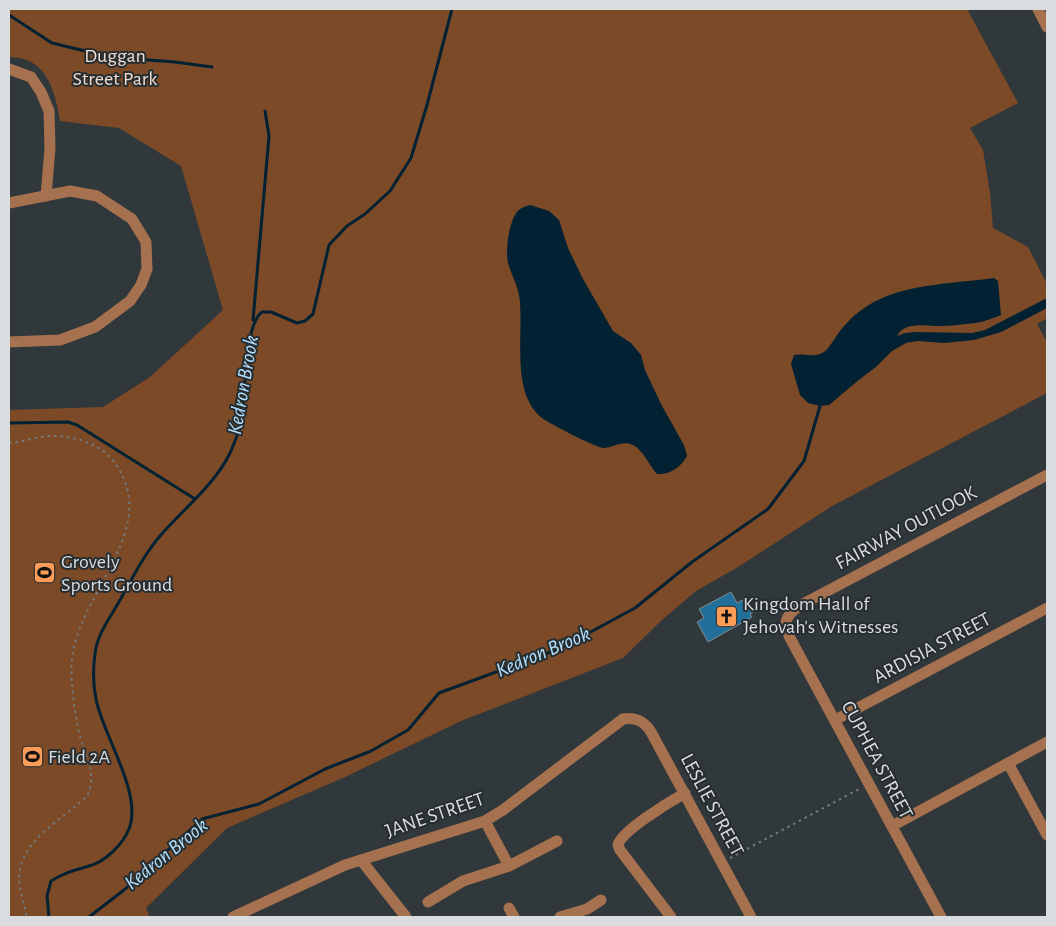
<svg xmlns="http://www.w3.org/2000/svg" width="1056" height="926" font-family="'Alegreya Sans',sans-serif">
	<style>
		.green { fill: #7c4a26 }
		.water { fill: #022133 }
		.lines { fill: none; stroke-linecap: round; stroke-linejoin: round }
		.stream { stroke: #022133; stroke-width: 3 }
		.building { fill: #226f9b; stroke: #858d92 }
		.path { stroke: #73797d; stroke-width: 2; stroke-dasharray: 2.5 4; stroke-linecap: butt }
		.minor { stroke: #a6714e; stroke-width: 11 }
		.labels { text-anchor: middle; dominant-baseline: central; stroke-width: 4; stroke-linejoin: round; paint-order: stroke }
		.park-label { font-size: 20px; fill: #f2dbcd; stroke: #272e32 }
		.street-label { font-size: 20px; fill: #d9dde0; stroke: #272e32 }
		.poi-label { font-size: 20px; fill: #d9dde0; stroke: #272e32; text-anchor: start }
		.water-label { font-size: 21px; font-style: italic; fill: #b4e0fe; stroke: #272e32 }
	</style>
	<rect width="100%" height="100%" fill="#31383c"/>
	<path class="green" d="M9,9H967L1018,103L970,128L983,150L990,193L993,228L1028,247L1047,284V318L1037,324L1047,342V393L832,506L738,567L696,591L662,620L623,658L461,721L345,777L227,828L146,908L150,917H9V410L103,407L150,377L223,310L181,166L119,128L60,121C55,91 47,57 9,57Z"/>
	<g class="water">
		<path d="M530,205L549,211L559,220L568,248L583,279L613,331L631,343L641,355L645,370L662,406L684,445L687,456C681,467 670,475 657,474C649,465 643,450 633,445C622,440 613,448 603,448C595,447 550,424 542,418C509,392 525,330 519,295C517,284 511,274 508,263C505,250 509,222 517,212C520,208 526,206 530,205Z"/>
		<path d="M994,278L998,281L1001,315C993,318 984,322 975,323C964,324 951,326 940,326C927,326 904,321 897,336L905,333L916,332L972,333L985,330L1047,298V308L1001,332L974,340L944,343L918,341L906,343L892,351L876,367L860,379L829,405L820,406L808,403L800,395L791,364L794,355C803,353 812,357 820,354C829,351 834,338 840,331C850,318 863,307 878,300C909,284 959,283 994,278Z"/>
	</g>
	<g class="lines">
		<g class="stream">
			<polyline points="9,15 52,43 110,57 175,62 212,67"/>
			<polyline points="253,320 269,136 265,111"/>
			<polyline points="9,423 68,422 77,425 195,499"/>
			<path d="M49,917L47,896L51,881C63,873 75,870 89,866C105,862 123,844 129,829C143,793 103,736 96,699C93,685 93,669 95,654C97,636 107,622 116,607C130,583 142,557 160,536C183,509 214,486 230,453C235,442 240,428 242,417C246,394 244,325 262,312H271L297,323L305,321L313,314L329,245L347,226L365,214L390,191L411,158L427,105L452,9"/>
			<polyline points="89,917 124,890 202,819 259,804 325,769 371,751 408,730 439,693 561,648 635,608 692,562 768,509 804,461 820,406"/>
		</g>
	</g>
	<polygon class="building" points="731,592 737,603 743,600 745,604 747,603 753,612 750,614 752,617 708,642 697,622 704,618 699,609"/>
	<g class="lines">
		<g class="path">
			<path d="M9,443C26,442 39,435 57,436C81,438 103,445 116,465C161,529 78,595 72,659C70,678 74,709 78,727C82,752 99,772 87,796C63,820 19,840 19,879C20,892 24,905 27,917"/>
			<polyline points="730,858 861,788"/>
		</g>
		<g class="minor">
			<polyline points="1038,9 1047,27"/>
			<polyline points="9,69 31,77 41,92 49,111 50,148 46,196"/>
			<polyline points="9,203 70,191 97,196 132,219 146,242 147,269 141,285 130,301 95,327 60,340 9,342"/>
			<polyline points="835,720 1047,608"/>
			<polyline points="1008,763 1047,835"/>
			<polyline points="485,821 509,866"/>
			<polyline points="892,826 1047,742"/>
			<polyline points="361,860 406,917"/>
			<polyline points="428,902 463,881 509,866 557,841"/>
			<polyline points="509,908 514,917"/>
			<path d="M233,917L345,865L485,821L503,810L623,719C636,717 644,721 651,732L751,917"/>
			<polyline points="560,917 587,909 601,900"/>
			<path d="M671,917L620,850L618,845C621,831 671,801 685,793"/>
			<path d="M941,917L790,638C783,621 785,617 799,606L1047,475"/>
		</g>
	</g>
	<defs>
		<symbol id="stadium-square" viewBox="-11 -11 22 22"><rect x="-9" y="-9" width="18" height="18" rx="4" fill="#fd9c56" stroke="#272e32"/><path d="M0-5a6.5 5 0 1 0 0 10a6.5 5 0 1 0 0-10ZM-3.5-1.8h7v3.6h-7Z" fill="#111"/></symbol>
		<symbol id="church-square" viewBox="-11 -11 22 22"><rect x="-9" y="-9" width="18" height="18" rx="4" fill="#fd9c56" stroke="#272e32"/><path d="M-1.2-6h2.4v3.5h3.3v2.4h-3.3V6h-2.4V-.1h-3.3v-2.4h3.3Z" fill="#111"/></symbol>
	</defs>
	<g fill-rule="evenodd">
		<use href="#stadium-square" x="32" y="560" width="25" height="25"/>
		<use href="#church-square" x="714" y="604" width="25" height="25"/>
		<use href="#stadium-square" x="20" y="744" width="25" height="25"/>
	</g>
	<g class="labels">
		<g class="park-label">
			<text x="115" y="56">Duggan<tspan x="115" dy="23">Street Park</tspan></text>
		</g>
		<g class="street-label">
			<text transform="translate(906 528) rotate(-28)">FAIRWAY OUTLOOK</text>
			<text transform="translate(932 648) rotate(-28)">ARDISIA STREET</text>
			<text transform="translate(877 760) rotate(62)">CUPHEA STREET</text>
			<text transform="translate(712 805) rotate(62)">LESLIE STREET</text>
			<text transform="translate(435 815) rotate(-19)">JANE STREET</text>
		</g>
		<g class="poi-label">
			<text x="61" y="562">Grovely<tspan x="61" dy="23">Sports Ground</tspan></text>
			<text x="743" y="604">Kingdom Hall of<tspan x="743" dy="23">Jehovah's Witnesses</tspan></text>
			<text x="48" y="757">Field 2A</text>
		</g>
		<g class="water-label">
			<text transform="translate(243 385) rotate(-80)">Kedron Brook</text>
			<text transform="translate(543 652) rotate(-23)">Kedron Brook</text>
			<text transform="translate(166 854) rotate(-39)">Kedron Brook</text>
		</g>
	</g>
	<rect width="1056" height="926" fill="none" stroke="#d9dde0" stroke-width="20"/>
</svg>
